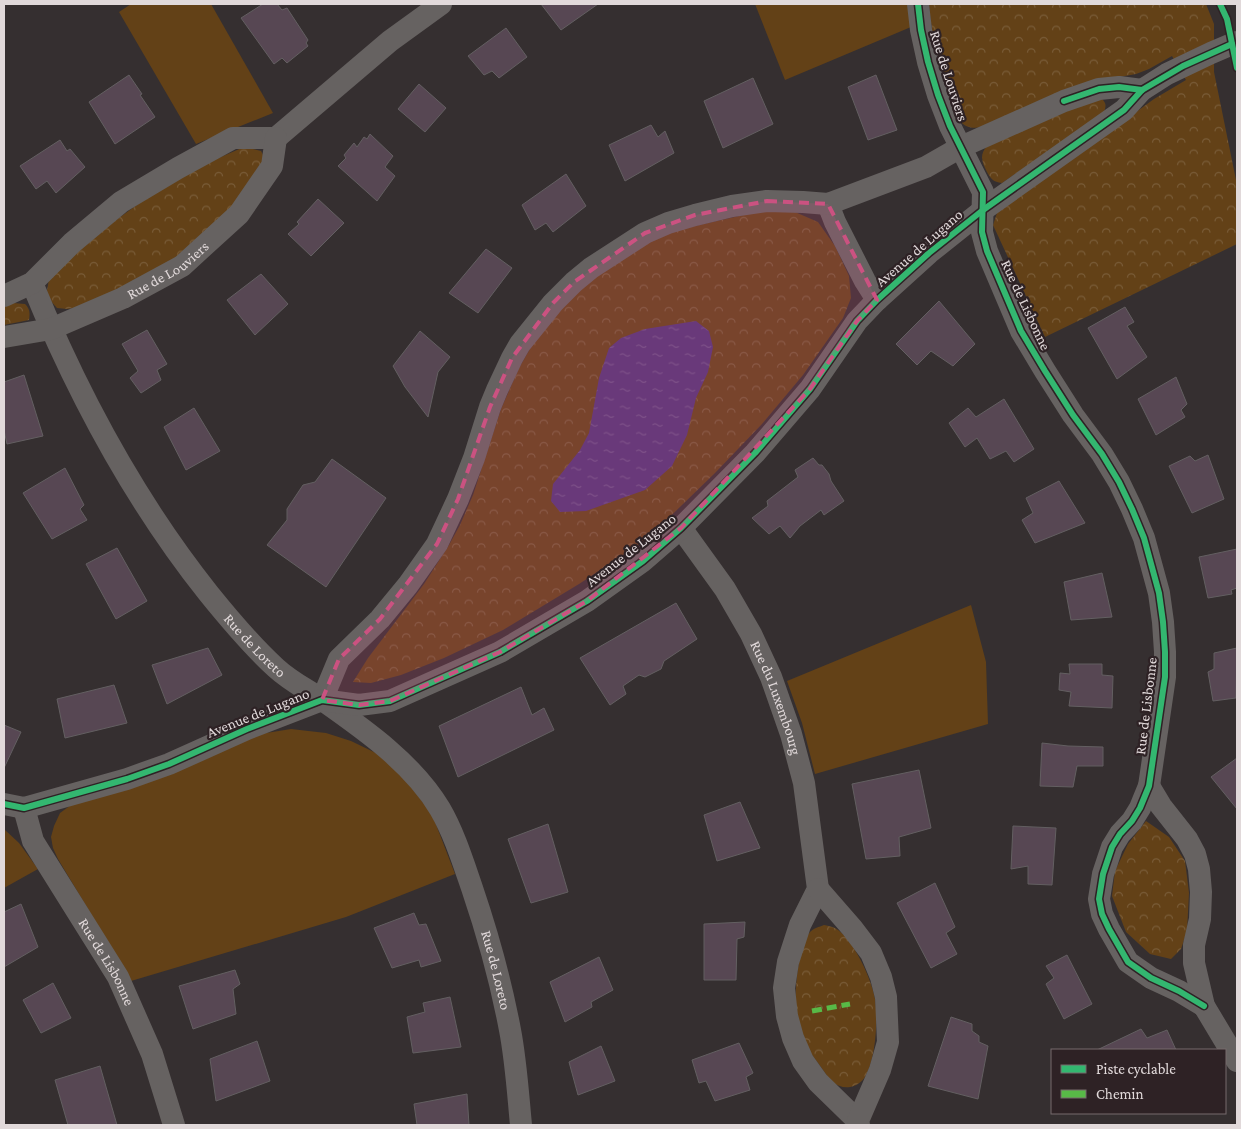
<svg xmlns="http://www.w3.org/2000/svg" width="1241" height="1129" font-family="'Crimson Pro',serif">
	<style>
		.grass { fill: #634117 }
		.park { fill: url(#park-crowns) }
		.water { fill: url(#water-ripples) }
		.building { fill: #574753; stroke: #635f61 }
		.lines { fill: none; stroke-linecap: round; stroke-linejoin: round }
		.minor { stroke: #666261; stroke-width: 22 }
		.quiet { stroke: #58b947; stroke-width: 5; stroke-dasharray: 10 5; stroke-linecap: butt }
		.cycleway-casing { stroke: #2e2225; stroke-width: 9 }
		.cycleway { stroke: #33b770; stroke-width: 6 }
		.marked { fill: #cb5281; fill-opacity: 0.2; stroke: #cb5281; stroke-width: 4; stroke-dasharray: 10 6; stroke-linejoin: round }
		.labels { text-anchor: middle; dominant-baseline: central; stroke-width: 4.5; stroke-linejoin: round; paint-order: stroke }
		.street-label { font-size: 15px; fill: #e1d9da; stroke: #2e2225 }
	</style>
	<defs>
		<pattern id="park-crowns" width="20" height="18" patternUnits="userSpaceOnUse" patternTransform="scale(1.25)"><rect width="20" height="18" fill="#634117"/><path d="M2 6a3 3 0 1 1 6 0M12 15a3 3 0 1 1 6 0" fill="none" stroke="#795c38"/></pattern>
		<pattern id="water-ripples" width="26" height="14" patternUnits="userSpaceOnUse" patternTransform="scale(1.25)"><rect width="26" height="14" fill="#513478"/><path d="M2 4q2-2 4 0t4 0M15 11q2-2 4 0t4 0" fill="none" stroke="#6a518b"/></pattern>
	</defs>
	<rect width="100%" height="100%" fill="#352f30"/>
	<g class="grass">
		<polygon points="131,4 211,4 273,113 196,144 119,12"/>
		<polygon points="755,4 910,4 911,27 785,80"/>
		<polygon points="971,605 986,662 988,724 815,774 802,723 787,681"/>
		<polygon points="291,729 326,733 351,741 378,754 401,774 432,814 455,874 346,917 131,981 58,859 53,848 51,837 54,826 60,813 71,805 260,734"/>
		<polygon points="4,829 19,843 38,869 4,888"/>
	</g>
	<g class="park">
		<path d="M929,4H1206L1214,24V72L1237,185V244L1045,337L993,225L997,213L1154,99L1186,80L1172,56L1149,69L1136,74L1114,78L983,127C975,128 967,129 961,122C955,115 953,103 950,94C940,64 931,36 929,4Z"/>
		<path d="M1094,98L1102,99C1107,104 1106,107 1103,114L1002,183C993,182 991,179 987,172C982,162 979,155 987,146Z"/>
		<polygon points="244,147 261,151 266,161 238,201 183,254 152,273 81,307 67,309 57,308 49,299 47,291 49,279 98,233 159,189 214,160"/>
		<polygon points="757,212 795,212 818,222 835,246 849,276 851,298 843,318 803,375 762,424 715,473 647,539 579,584 503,630 444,658 401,675 371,683 353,682 368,658 424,584 449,545 460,525 473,495 501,409 519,368 539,333 565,303 635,244 677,230"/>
		<path d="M13,303L25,304C30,309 30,313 29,320L4,325V306Z"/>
		<polygon points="1146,821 1169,837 1185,861 1189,893 1187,931 1181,949 1171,959 1150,954 1126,932 1112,896 1115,871 1128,844"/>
		<path d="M824,925C829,926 834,927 838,930C854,941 872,980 875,999C878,1019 876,1059 865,1077C862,1082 856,1086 850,1087C844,1088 837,1086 832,1082C829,1079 826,1074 823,1070C819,1064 814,1058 810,1052C806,1044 797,1021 796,1012C794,994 798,946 810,932C814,928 819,927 824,925Z"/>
	</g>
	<polygon class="water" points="696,321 709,331 713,347 708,372 696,398 687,435 672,466 645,490 586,511 560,512 551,501 553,484 580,450 589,433 599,378 609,348 621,338 645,329"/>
	<g class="building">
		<polygon points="263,4 277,4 282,10 287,8 308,40 306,43 308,46 287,63 282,58 274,64 241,18"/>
		<polygon points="541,4 598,4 561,30"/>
		<polygon points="506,28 527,57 499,78 492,71 484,75 468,56"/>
		<polygon points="129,75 142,94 140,95 155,117 115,144 89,102"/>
		<polygon points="876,75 897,130 868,140 848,87"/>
		<polygon points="753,78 773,124 723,148 704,101"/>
		<polygon points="419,84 446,108 425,132 398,109"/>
		<polygon points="651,125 658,137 665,131 674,153 625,181 609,145"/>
		<polygon points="370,134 393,156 385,167 395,176 377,201 338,166 346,158 344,155 354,143 357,147 364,137 367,139"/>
		<polygon points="60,140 67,151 70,149 85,167 56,193 47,181 36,189 20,166"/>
		<polygon points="566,174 586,206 553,232 546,223 535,230 522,205"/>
		<polygon points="318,199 344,223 311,256 288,234 299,224 297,222"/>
		<polygon points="486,249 512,268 478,313 449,293"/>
		<polygon points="261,274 288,304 255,335 227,300"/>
		<polygon points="939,301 975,344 953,366 931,351 917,365 896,344"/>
		<polygon points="1125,307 1134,322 1127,326 1147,357 1117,379 1088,328"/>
		<polygon points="147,330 167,364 157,370 161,380 141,393 130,378 138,371 122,344"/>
		<polygon points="420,331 450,357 438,372 428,417 405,387 393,366"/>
		<polygon points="24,375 43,436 7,444 4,430 4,382"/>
		<polygon points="1176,377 1187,404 1181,410 1185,417 1156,435 1138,399"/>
		<polygon points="1004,399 1034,449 1014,462 1006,451 990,459 977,438 965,447 949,423 968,408 976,417"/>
		<polygon points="194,408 220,451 186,470 164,427"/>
		<polygon points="1208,455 1224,499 1192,513 1169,466 1190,456 1195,461"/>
		<polygon points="813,458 819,465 822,465 829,474 831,481 844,501 824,515 821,510 800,526 790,538 780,526 769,534 752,518 768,506 767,501 798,477 795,470"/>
		<polygon points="332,459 386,498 326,587 267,545 287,520 287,509 303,485 315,482"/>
		<polygon points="65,468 84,505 80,509 87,520 52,539 23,493"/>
		<polygon points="1059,481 1085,523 1035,543 1022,520 1033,513 1026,498"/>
		<polygon points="117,548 147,601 116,619 86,564"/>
		<polygon points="1237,549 1237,588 1231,590 1232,594 1208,598 1199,557"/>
		<polygon points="1102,573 1112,617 1071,620 1064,582"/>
		<polygon points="676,603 697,639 664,661 661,669 645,677 639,675 623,686 626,694 610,705 580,658"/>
		<polygon points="208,648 222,675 167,704 152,665"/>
		<polygon points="1237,648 1236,698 1213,701 1208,672 1214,669 1214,653"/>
		<polygon points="1069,664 1102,664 1102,675 1113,676 1112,708 1069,706 1071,692 1059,690 1060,673 1070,674"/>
		<polygon points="114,685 127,723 65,738 57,699"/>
		<polygon points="521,687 532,715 544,708 554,730 458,777 439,726"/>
		<polygon points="4,725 21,732 4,768"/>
		<polygon points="1042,743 1068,746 1103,747 1103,766 1077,766 1073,787 1040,786"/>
		<polygon points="1237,758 1237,809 1211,777"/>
		<polygon points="919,770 931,828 899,837 900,856 866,859 852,784"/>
		<polygon points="740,802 760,848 717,861 704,815"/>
		<polygon points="548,824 568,892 531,903 508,839"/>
		<polygon points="1013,826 1056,828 1052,885 1028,884 1028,866 1011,869"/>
		<polygon points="935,883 955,927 946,933 957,954 931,968 897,903"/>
		<polygon points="21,904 38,947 4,967 4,912"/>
		<polygon points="414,913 419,925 426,924 441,961 421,967 419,960 392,968 374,928"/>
		<polygon points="745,922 744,937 737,939 736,980 704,980 704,924"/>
		<polygon points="1067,955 1092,1004 1064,1019 1046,984 1054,978 1046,966"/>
		<polygon points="599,957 613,990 591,1002 592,1007 565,1022 550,982"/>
		<polygon points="235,970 240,984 233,989 236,1014 193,1029 179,986"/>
		<polygon points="53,983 71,1018 41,1033 23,1000"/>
		<polygon points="450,997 461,1047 413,1053 407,1017 425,1012 423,1003"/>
		<polygon points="951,1017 972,1024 972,1031 979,1036 979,1042 988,1046 978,1099 928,1086"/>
		<polygon points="1141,1029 1147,1038 1167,1030 1176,1050 1097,1050"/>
		<polygon points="257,1041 270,1081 216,1101 210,1059"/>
		<polygon points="739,1043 753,1073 746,1077 750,1090 715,1101 706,1081 699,1083 692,1060"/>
		<polygon points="601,1046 615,1081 578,1095 569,1062"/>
		<polygon points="100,1066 117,1125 68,1125 55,1080"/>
		<polygon points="467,1094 469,1125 417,1125 414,1104"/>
	</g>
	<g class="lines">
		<g class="minor">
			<polyline points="918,4 921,30 928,62 938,95 950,126 983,192 982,232 987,251 1021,331 1045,371 1073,415 1102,454 1119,482 1132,509 1144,538 1159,593 1163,622 1165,652 1165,677 1149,786 1140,808 1132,821 1120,834 1112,847 1103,874 1099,899 1102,914 1109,929 1128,962 1151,978 1179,991 1204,1006"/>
			<polyline points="828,204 835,222 865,281 877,300"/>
			<path id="s1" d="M32,283C77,393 134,500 209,594C230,620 252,646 276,668C289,680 304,688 318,697C362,728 412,762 440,809C454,833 463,862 472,888C488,935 501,982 510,1030C516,1061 518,1094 521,1125"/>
			<polyline points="4,296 32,283 72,243 121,202 178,168 233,138 276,138 390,41 441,4"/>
			<path id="s2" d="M4,337L51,329L123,298L182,266L239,214L272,166L276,138"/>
			<path id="s3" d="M681,528L725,589L751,634L771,677L791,734L804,783L818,889L800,925L788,962L784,988L787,1016L793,1038L803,1061L818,1082L858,1121"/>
			<polyline points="322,700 339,659 380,619 408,585 437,544 458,499 474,458 490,407 497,390 512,358 520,344 553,303 574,282 591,268 645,233 668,223 695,215 732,206 767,201 803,202 828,204 926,167 961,147 1064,101 1099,89 1119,87 1142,90"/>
			<polyline points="1149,786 1161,806 1187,839 1195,854 1199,869 1201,892 1200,919 1194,945 1194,963 1204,1006 1237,1061"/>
			<polyline points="4,804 24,808 127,779 169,764 247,729 322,700 359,705 390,701 500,652 587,601 643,561 681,528 755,453 810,389 857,321 877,300 929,253 983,210 1124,110 1142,90 1167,74 1211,53 1237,42"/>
			<path id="s4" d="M24,808L33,841L118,977L152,1054L174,1125"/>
			<polyline points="818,889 852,928 871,953 881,977 886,997 888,1042 880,1070 858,1121 859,1125"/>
		</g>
		<polyline class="quiet" points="812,1011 850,1004"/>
		<defs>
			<g id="cycleway">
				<polyline points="918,4 921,30 928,62 938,95 950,126 983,192 982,232 987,251 1021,331 1045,371 1073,415 1102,454 1119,482 1132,509 1144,538 1159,593 1163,622 1165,652 1165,677 1149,786 1140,808 1132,821 1120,834 1112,847 1103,874 1099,899 1102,914 1109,929 1128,962 1151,978 1179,991 1204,1006"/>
				<polyline points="1220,4 1227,19 1237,68"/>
				<polyline points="1064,101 1099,89 1119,87 1142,90"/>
				<polyline points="4,804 24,808 127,779 169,764 247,729 322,700 359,705 390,701 500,652 587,601 643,561 681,528 755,453 810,389 857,321 877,300 929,253 983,210 1124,110 1142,90 1183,66 1232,44"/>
			</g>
		</defs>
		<use href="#cycleway" class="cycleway-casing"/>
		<use href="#cycleway" class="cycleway"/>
	</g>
	<path class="marked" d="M767,201L828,204L877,300L857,321L810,389L681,528L587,601L500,652L390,701L359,705L322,700L339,659L380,619L437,544L458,499L490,407L512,358L553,303L574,282L645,233L695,215Z"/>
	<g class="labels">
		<g class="street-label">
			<text transform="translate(949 76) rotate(72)">Rue de Louviers</text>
			<text transform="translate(919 248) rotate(-41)">Avenue de Lugano</text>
			<text stroke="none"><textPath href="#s2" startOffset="179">Rue de Louviers</textPath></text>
			<text transform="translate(1026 305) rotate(65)">Rue de Lisbonne</text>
			<text transform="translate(631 550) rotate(-38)">Avenue de Lugano</text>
			<text stroke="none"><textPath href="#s1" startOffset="428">Rue de Loreto</textPath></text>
			<text stroke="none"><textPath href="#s3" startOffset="196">Rue du Luxembourg</textPath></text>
			<text transform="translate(1146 706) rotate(-83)">Rue de Lisbonne</text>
			<text transform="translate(258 713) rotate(-22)">Avenue de Lugano</text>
			<text stroke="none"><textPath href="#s4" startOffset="176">Rue de Lisbonne</textPath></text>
			<text stroke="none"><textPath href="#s1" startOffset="848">Rue de Loreto</textPath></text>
		</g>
	</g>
	<rect width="1241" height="1129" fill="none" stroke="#e1d9da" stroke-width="10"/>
	<rect x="1051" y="1049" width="175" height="65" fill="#2e2225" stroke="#766b6d"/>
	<rect x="1061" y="1065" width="25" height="8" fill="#33b770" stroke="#766b6d"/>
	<text x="1096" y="1074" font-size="15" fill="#e1d9da">Piste cyclable</text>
	<rect x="1061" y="1090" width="25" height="8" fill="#58b947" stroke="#766b6d"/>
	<text x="1096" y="1099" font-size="15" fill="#e1d9da">Chemin</text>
</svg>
